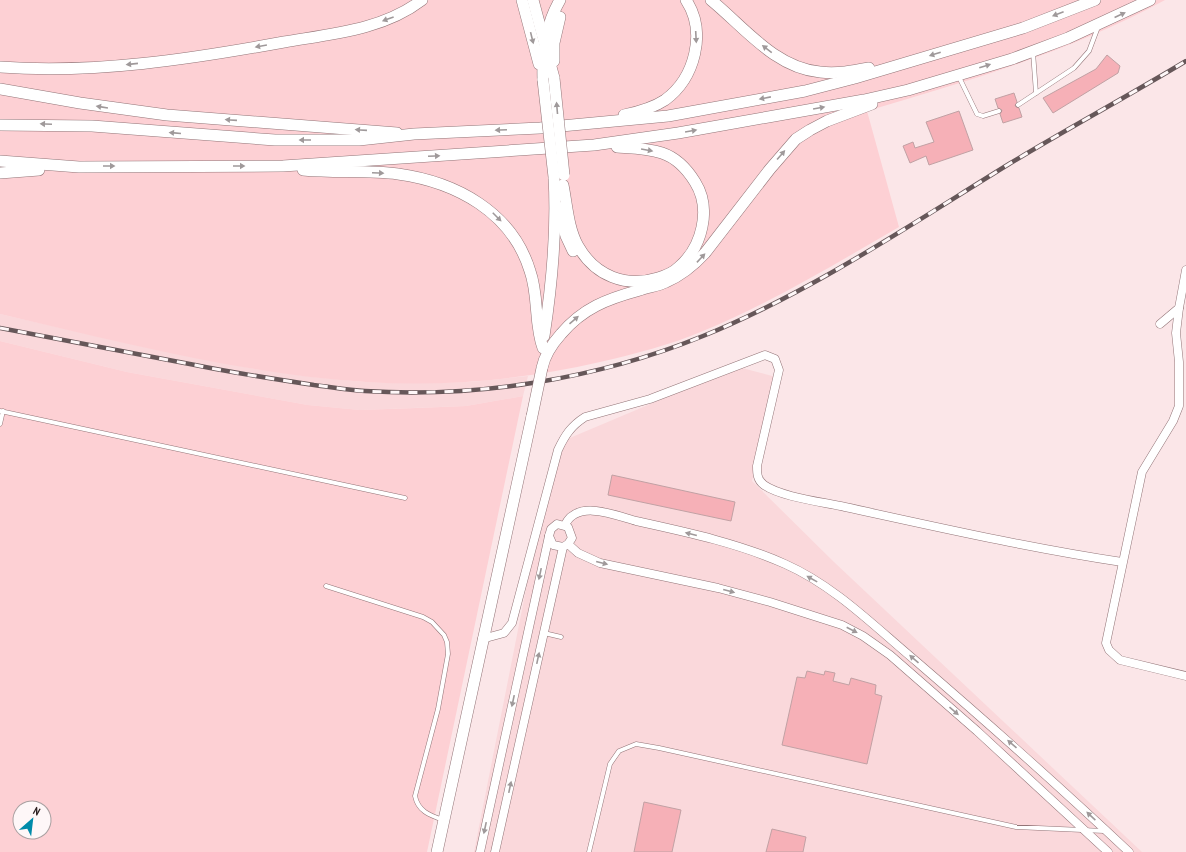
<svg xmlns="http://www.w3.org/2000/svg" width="1186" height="852" font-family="'PT Sans Narrow',sans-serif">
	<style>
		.built { fill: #fad8db }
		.green { fill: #fdd0d4; fill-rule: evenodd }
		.building { fill: #f6b0b7; stroke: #c1a1a4 }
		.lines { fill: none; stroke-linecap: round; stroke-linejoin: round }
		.lane-casing { stroke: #927477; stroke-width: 5 }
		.street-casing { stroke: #927477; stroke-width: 9 }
		.secondary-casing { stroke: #927477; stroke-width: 12 }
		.lane { stroke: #fff; stroke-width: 4 }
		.street { stroke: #fff; stroke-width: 8 }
		.secondary { stroke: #fff; stroke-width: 11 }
		.rail-casing { stroke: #665759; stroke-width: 4.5 }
		.rail { stroke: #fef7f8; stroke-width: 3; stroke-dasharray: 9; stroke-linecap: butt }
		.secondary-bridge-casing { stroke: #927477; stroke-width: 12; stroke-linecap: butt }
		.secondary-bridge { stroke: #fff; stroke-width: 11 }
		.oneway { fill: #9f999a }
	</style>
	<rect width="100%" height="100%" fill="#fbe6e8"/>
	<g class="built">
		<polygon points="0,314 135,345 255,369 313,377 365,382 416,383 471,382 528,376 523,396 466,406 360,410 308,405 127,372 0,341"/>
		<polygon points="738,367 776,377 752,481 834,562 1142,852 474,852 532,559 565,440"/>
	</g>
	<g class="green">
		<path d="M0,0H1165C1072,51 968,81 867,111L899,227C835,264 771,303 703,331C670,345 635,354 600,362C523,380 444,387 366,382C242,374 120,342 0,314Z"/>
		<path d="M0,341L127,372L308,405L360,410L416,408L466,406L523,396L427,852H0ZM20,808H44V832H20Z"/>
	</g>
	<g class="building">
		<polygon points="1107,55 1120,66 1118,73 1053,113 1043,98 1096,69"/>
		<polygon points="1014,93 1017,102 1015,106 1019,108 1022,117 1003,123 1000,114 1002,110 998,108 995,99"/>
		<polygon points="959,111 973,150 929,165 926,156 910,163 903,146 913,142 915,148 934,142 926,122"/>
		<polygon points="612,475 735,502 731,521 608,495"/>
		<polygon points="807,671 824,675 825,671 835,673 833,681 849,685 851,678 876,685 875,694 882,696 867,764 782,745 797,677 805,678"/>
		<polygon points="644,802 681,810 672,852 634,852"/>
		<polygon points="772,829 806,837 803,852 766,852"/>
	</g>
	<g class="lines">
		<defs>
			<g id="lane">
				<polyline points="1033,52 1036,93"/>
				<polyline points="958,75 977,114 983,116 999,111"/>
				<polyline points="1018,105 1074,68 1089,51 1098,27"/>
				<polyline points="0,411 405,498"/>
				<polyline points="0,424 3,411"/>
				<path d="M326,586L423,617L432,622L444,635L447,642L448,654L438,709L415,796C418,811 429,815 443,820"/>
				<polyline points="544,633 561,637"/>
				<polyline points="589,852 610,764 619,751 636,744 659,748 1016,827 1104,831"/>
			</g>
			<g id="street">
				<polyline points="1179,308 1176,333 1179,362 1179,406 1173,421 1142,472 1106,643 1109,650 1120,660 1186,676"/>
				<polyline points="1160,324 1179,308 1186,270"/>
				<path d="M565,525C577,499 615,515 636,521C686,532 738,543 785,564C835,586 875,627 917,662C989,724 1060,787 1129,852"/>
				<polyline points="568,544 578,553 600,563 718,588 770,602 842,625 863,636 890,655 977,731 1108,852"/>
				<path d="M482,639L504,633L512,623L558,450C565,435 571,426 585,417L650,399L765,355L775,359L779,370L757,466C757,473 757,480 764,485C781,497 823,502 845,507C937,527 1029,548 1122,562"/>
				<polyline points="480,852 549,536"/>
				<polyline points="495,852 563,547 568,544 572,538 568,527 557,524 551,529 549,536 553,545 563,547"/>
			</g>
			<g id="secondary">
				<polyline points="522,0 539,64"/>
				<polyline points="533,0 554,78"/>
				<path d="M711,0C744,27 775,68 820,72C837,74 853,71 869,68"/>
				<polyline points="554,61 554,43 560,17"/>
				<path d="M0,67C95,74 191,59 284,42C331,34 383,30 422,0"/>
				<path d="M543,80C542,52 546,24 560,0"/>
				<polyline points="0,89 80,103 167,115 397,133"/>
				<path d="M624,115C638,112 653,108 665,100C695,78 707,32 686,0"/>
				<polyline points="0,125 92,126 275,140 359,140 414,134 540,128 668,116 805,91 855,78 1023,28 1095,0"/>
				<polyline points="0,161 79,167 283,166 594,145 678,133 864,100 908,90 1012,59 1068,38 1150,0"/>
				<path d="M303,170C335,173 367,170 398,174C456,182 512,212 530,271C539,296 534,324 543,348"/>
				<polyline points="0,173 39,170"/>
				<path d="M563,185C567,205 568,228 578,246C595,276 626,288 658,278C665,276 674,272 679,267C702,247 712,209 695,182C687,169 677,158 662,153C647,148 632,148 617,147"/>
				<polyline points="558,207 566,236 573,251"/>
				<path d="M544,336C552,284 557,229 554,177"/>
				<path d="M542,368C545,354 552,344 561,334C583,308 607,299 640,290C648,287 658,286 666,282C682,275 694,265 705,253L770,169L796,139L810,130L827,121L872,104"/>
				<polyline points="437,852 532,416"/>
			</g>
		</defs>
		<use href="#lane" class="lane-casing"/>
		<use href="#street" class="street-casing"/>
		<use href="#secondary" class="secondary-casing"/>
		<use href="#lane" class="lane"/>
		<use href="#street" class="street"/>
		<use href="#secondary" class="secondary"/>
		<defs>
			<path id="rail" d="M0,328C65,340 130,353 195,365C234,373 274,379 314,385C331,387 348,390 365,391C479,398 597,379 703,336C811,292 910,225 1009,164C1067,129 1128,96 1186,61"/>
		</defs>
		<use href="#rail" class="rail-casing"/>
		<use href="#rail" class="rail"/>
		<defs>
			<g id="secondary-bridge">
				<polyline points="554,78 564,175"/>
				<polyline points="543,80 554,177"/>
				<polyline points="532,416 542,368"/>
			</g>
		</defs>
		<use href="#secondary-bridge" class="secondary-bridge-casing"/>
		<use href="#secondary-bridge" class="secondary-bridge"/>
	</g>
	<defs><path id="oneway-solid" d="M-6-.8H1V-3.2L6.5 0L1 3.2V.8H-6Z"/></defs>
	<g class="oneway">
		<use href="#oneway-solid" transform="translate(1058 14) rotate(159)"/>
		<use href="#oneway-solid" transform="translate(1120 15) rotate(-25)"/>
		<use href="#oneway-solid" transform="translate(388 19) rotate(160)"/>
		<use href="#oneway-solid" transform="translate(696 37) rotate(87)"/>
		<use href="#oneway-solid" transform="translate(532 38) rotate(76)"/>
		<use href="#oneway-solid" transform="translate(261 46) rotate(170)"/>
		<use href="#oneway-solid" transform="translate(767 49) rotate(-143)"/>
		<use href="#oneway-solid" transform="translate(935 54) rotate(163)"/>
		<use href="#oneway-solid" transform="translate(132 64) rotate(174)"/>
		<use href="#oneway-solid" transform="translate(985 66) rotate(-17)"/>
		<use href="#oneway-solid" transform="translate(765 98) rotate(169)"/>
		<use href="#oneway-solid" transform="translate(102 107) rotate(-171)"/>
		<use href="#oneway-solid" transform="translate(557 108) rotate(-95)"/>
		<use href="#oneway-solid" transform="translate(819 108) rotate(-10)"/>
		<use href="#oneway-solid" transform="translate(231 120) rotate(-176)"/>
		<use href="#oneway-solid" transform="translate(46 124) rotate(-178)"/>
		<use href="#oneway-solid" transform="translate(361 130) rotate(-176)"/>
		<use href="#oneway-solid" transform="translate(501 130) rotate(177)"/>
		<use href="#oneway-solid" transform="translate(691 131) rotate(-10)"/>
		<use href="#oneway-solid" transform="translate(175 133) rotate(-175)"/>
		<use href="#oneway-solid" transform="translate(305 140) rotate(-180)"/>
		<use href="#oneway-solid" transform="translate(647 150) rotate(10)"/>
		<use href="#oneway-solid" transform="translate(781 155) rotate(-49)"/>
		<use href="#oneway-solid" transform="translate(434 156) rotate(-3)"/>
		<use href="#oneway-solid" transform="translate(109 166)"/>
		<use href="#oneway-solid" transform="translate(239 166)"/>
		<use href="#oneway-solid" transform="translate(378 173) rotate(3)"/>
		<use href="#oneway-solid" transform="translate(497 217) rotate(45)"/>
		<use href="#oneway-solid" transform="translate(701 258) rotate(-47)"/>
		<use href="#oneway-solid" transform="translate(574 320) rotate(-41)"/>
		<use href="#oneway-solid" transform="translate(691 534) rotate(-166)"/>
		<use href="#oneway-solid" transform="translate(602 563) rotate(14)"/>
		<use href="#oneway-solid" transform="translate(540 574) rotate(102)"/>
		<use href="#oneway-solid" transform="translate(812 579) rotate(-151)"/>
		<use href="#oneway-solid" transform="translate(729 591) rotate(15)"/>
		<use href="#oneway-solid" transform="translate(852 630) rotate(27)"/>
		<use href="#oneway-solid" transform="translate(538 658) rotate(-78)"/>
		<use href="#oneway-solid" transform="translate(914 659) rotate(-139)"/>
		<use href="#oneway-solid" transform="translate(513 701) rotate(102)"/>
		<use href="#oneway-solid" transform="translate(954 711) rotate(41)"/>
		<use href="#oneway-solid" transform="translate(1012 744) rotate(-139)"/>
		<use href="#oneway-solid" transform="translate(510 787) rotate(-78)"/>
		<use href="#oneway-solid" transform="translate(1091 816) rotate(-137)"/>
		<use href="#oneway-solid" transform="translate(485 828) rotate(102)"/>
	</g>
	<g transform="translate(32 820) rotate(28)"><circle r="19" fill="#fef7f8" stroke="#a9a0a1"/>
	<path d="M0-3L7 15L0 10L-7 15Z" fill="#008baa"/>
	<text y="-6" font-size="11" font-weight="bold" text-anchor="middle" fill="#291d1e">N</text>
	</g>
</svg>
